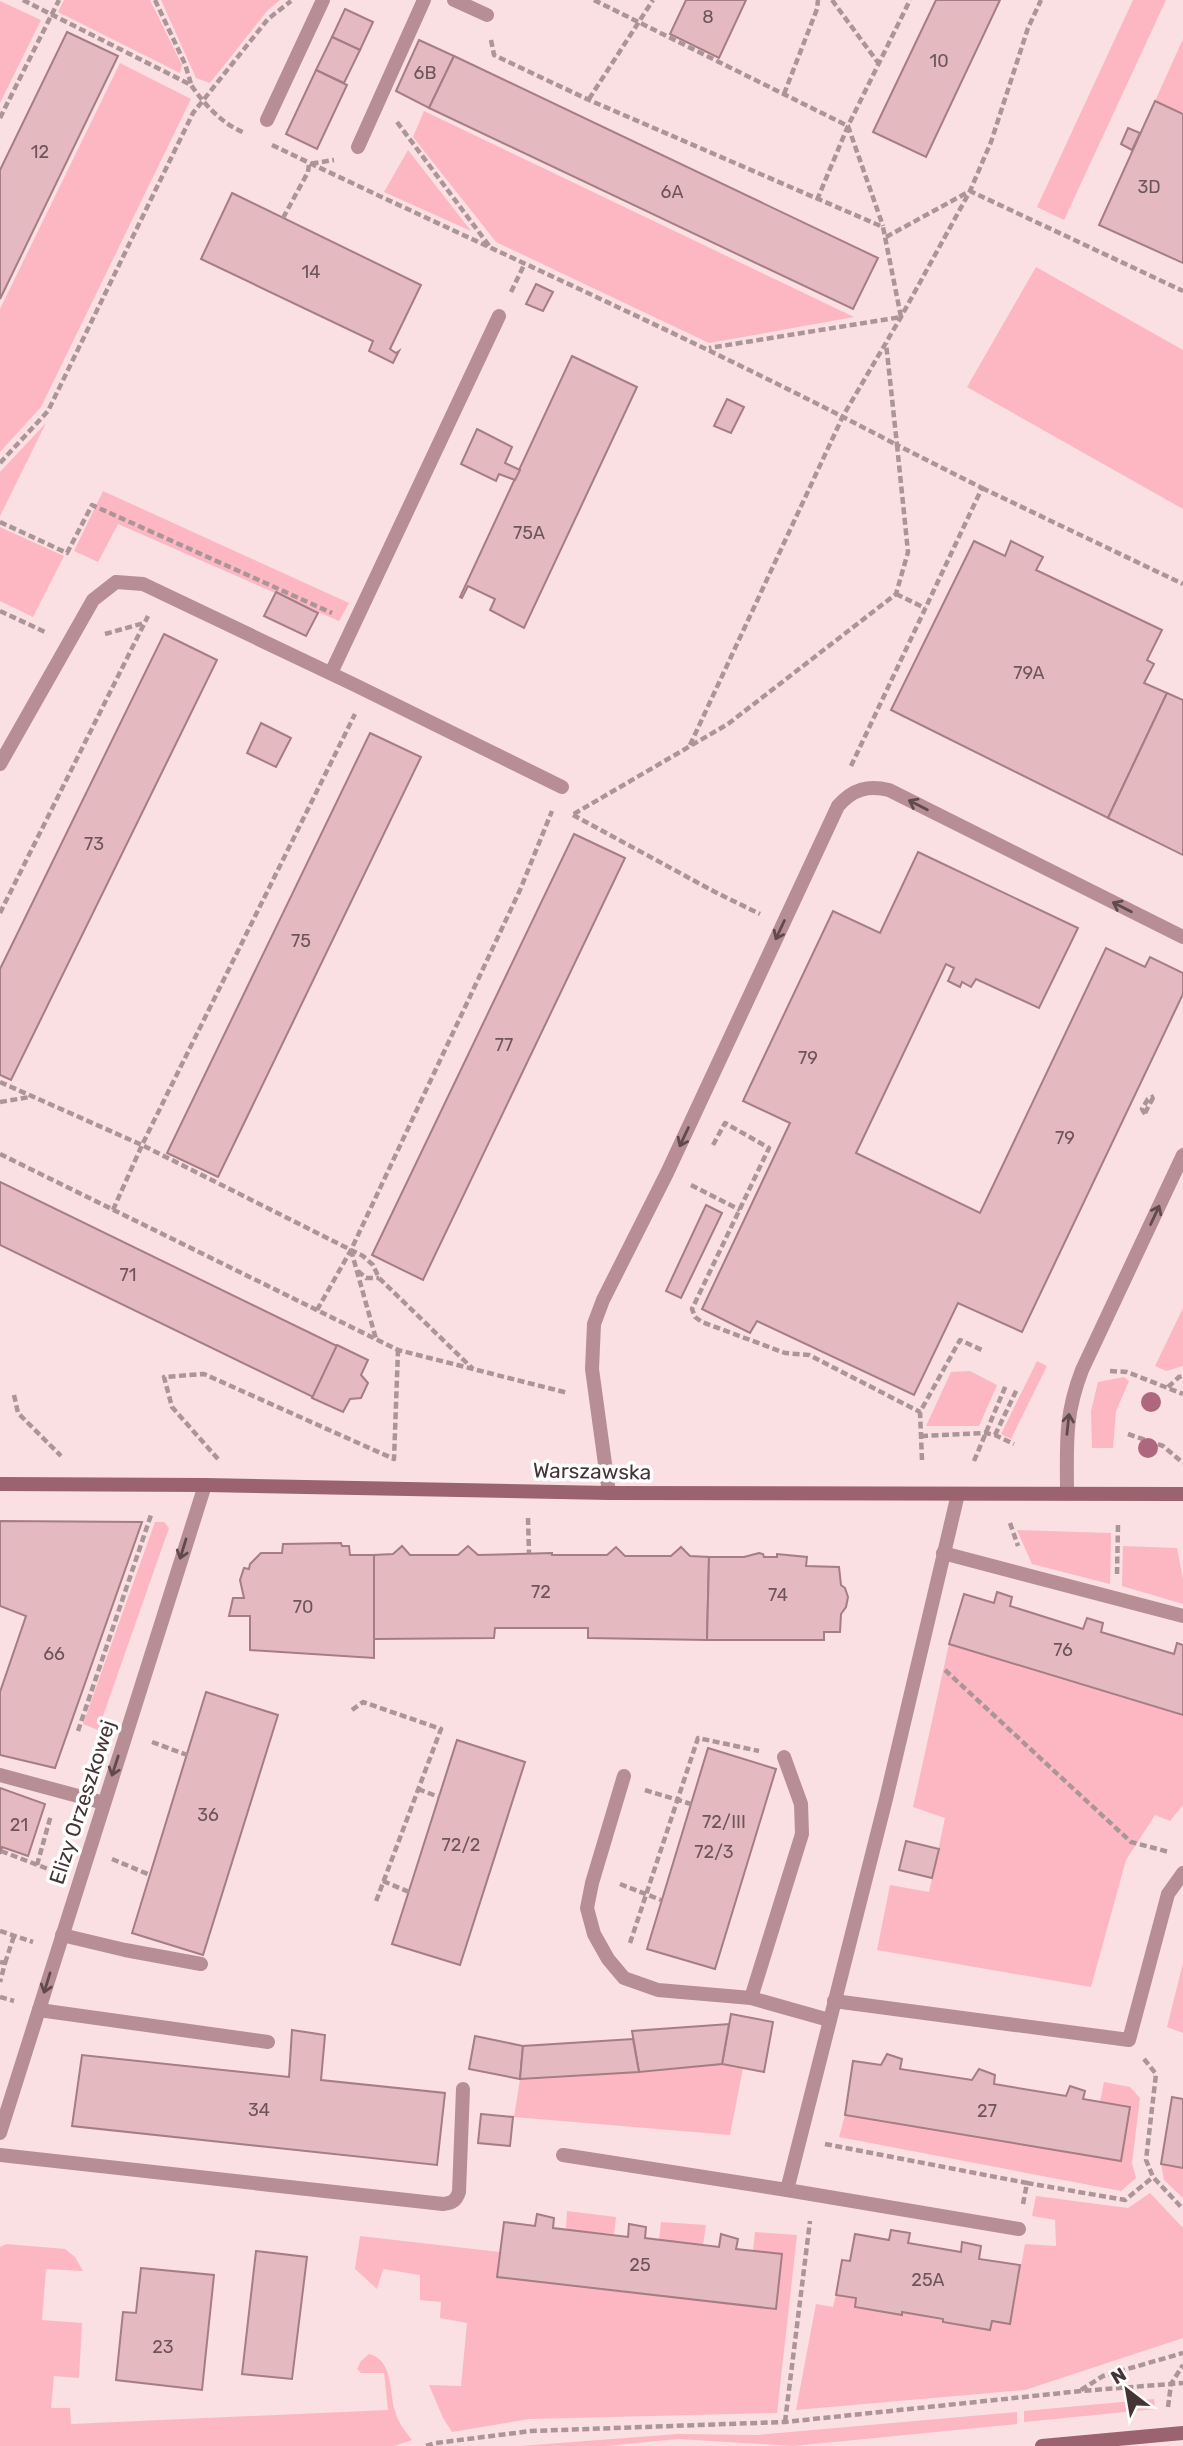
<svg xmlns="http://www.w3.org/2000/svg" width="1183" height="2446" font-family="Rubik,sans-serif">
	<style>
		.green { fill: #fdb7c3 }
		.building { fill: #e4b9c0; stroke: #a57d84; stroke-width: 2 }
		.lines { fill: none; stroke-linecap: round; stroke-linejoin: round }
		.path { stroke: #ac9598; stroke-width: 4.5; stroke-dasharray: 7 3.5; stroke-linecap: butt }
		.lane { stroke: #b68e94; stroke-width: 14 }
		.street { stroke: #b68e94; stroke-width: 14 }
		.secondary { stroke: #9b636d; stroke-width: 14 }
		.tree { fill: #af677f }
		.oneway { stroke: #614a4e }
		.labels { text-anchor: middle; dominant-baseline: central; stroke-width: 7; stroke-linejoin: round; paint-order: stroke }
		.number-label { font-size: 18px; fill: #6d5558 }
		.street-label { font-size: 21px; fill: #453436; stroke: #fff }
	</style>
	<rect width="100%" height="100%" fill="#fadfe3"/>
	<g class="green">
		<polygon points="64,0 150,0 182,65 180,73 58,12"/>
		<polygon points="161,0 280,0 267,11 210,83 196,78"/>
		<polygon points="1133,0 1166,0 1064,220 1037,207"/>
		<polygon points="0,1 41,20 0,103"/>
		<polygon points="1183,39 1183,114 1155,101"/>
		<polygon points="120,63 191,99 41,407 0,452 0,309"/>
		<polygon points="424,111 854,317 709,343 496,242 413,137"/>
		<polygon points="408,150 471,231 384,192"/>
		<polygon points="1036,267 1183,350 1183,509 967,387"/>
		<polygon points="46,423 0,516 0,472"/>
		<polygon points="103,491 349,603 339,621 118,524 98,562 74,551"/>
		<polygon points="0,527 64,556 33,617 0,601"/>
		<polygon points="1183,1308 1183,1366 1166,1371 1155,1366"/>
		<polygon points="1037,1361 1047,1366 1011,1439 1001,1434"/>
		<polygon points="970,1371 997,1385 979,1426 926,1426 951,1372"/>
		<polygon points="1124,1377 1129,1381 1116,1411 1113,1448 1092,1448 1091,1411 1098,1382"/>
		<polygon points="155,1522 164,1522 169,1528 98,1730 83,1724"/>
		<polygon points="1017,1530 1111,1533 1110,1584 1032,1564"/>
		<polygon points="1123,1546 1177,1548 1183,1579 1183,1604 1122,1586"/>
		<polygon points="949,1644 1183,1715 1183,1805 1170,1821 1155,1815 1126,1860 1091,1987 877,1950 890,1885 929,1892 945,1818 913,1807"/>
		<polygon points="1183,1963 1183,2033 1167,2027"/>
		<polygon points="722,2064 743,2068 730,2135 514,2117 520,2079 639,2072"/>
		<polygon points="1104,2082 1130,2087 1140,2098 1132,2163 1136,2178 1121,2191 839,2137 845,2115 1121,2161 1130,2107 1100,2102"/>
		<polygon points="1161,2164 1183,2168 1183,2198 1164,2180"/>
		<polygon points="1150,2193 1183,2228 1183,2338 1025,2390 796,2410 816,2304 833,2307 836,2295 856,2298 855,2307 901,2315 902,2312 990,2330 992,2321 1010,2324 1025,2244 1056,2246 1055,2220 1032,2216 1036,2196 1128,2208"/>
		<polygon points="567,2211 616,2217 614,2234 566,2230"/>
		<polygon points="661,2222 706,2225 703,2245 659,2240"/>
		<polygon points="755,2232 797,2235 777,2413 529,2419 452,2432 443,2418 429,2385 461,2386 467,2323 440,2318 441,2302 420,2300 420,2275 383,2269 377,2289 355,2269 360,2236 500,2252 497,2276 776,2308 782,2254 753,2251"/>
		<path d="M6,2244L65,2249L75,2257L83,2271L46,2269L42,2320L82,2323L79,2378L54,2376L51,2408H70L71,2424L388,2410L384,2373H361L357,2369L361,2361L369,2354C394,2360 389,2393 395,2411C398,2423 405,2431 412,2440L394,2446H0V2247Z"/>
		<polygon points="1154,2399 1155,2409 1024,2422 1024,2411"/>
		<polygon points="1017,2412 1017,2424 793,2446 678,2439 606,2446 520,2446 678,2434 757,2435"/>
	</g>
	<g class="building">
		<polygon points="686,0 746,0 719,58 670,34"/>
		<polygon points="936,0 1000,0 926,157 873,132"/>
		<polygon points="345,9 373,22 360,50 332,37"/>
		<polygon points="67,32 118,56 0,299 0,170"/>
		<polygon points="332,37 360,50 344,83 316,70"/>
		<polygon points="419,40 454,56 429,108 396,91"/>
		<polygon points="454,56 878,258 853,309 429,108"/>
		<polygon points="316,70 347,85 317,149 286,134"/>
		<polygon points="1155,101 1183,114 1183,263 1099,225"/>
		<polygon points="1128,128 1140,133 1132,150 1121,144"/>
		<polygon points="232,193 421,285 390,349 396,353 399,351 393,363 369,351 373,341 201,259"/>
		<polygon points="536,284 553,292 543,311 526,304"/>
		<polygon points="572,356 637,387 524,628 490,610 495,599 468,586 462,598 460,597"/>
		<polygon points="727,399 744,407 731,433 714,426"/>
		<polygon points="477,429 512,447 505,463 520,470 515,480 499,474 496,481 461,464"/>
		<polygon points="974,541 1005,556 1011,541 1043,557 1036,570 1162,630 1147,660 1154,664 1144,683 1167,693 1108,818 891,710"/>
		<polygon points="276,592 318,613 306,636 264,616"/>
		<polygon points="164,634 217,660 11,1080 0,1075 0,969"/>
		<polygon points="1167,693 1183,700 1183,855 1108,818"/>
		<polygon points="261,723 291,738 276,767 247,753"/>
		<polygon points="370,733 421,757 218,1177 167,1153"/>
		<polygon points="574,834 625,858 423,1280 372,1255"/>
		<polygon points="918,852 1078,928 1039,1008 976,979 971,987 962,982 960,987 948,981 954,968 946,964 856,1153 980,1213 1106,948 1145,967 1150,957 1183,973 1183,994 1022,1332 958,1303 914,1395 757,1321 750,1333 702,1309 790,1123 743,1101 833,911 880,933"/>
		<polygon points="0,1182 337,1346 313,1397 0,1245"/>
		<polygon points="706,1205 722,1213 681,1298 666,1291"/>
		<polygon points="337,1345 368,1360 361,1375 368,1383 361,1398 350,1399 343,1412 312,1398"/>
		<polygon points="0,1521 142,1522 55,1768 0,1755 0,1692 26,1616 0,1606"/>
		<polygon points="341,1543 342,1546 349,1546 350,1555 374,1555 374,1658 250,1650 250,1616 229,1616 233,1598 244,1598 240,1580 244,1568 249,1569 250,1564 261,1553 282,1553 283,1544"/>
		<polygon points="402,1546 410,1555 458,1555 468,1546 478,1555 552,1553 552,1555 607,1555 616,1547 625,1556 671,1556 681,1547 690,1556 709,1557 707,1640 588,1638 588,1628 495,1628 494,1638 374,1639 374,1555 393,1554"/>
		<polygon points="759,1553 763,1554 764,1557 777,1557 777,1554 807,1557 806,1566 839,1567 841,1585 845,1588 848,1597 846,1607 841,1614 840,1632 824,1632 824,1640 707,1640 709,1557 744,1557"/>
		<polygon points="997,1592 1012,1597 1010,1606 1083,1629 1087,1618 1103,1623 1101,1632 1174,1654 1177,1643 1183,1645 1183,1715 949,1644 964,1594 994,1603"/>
		<polygon points="206,1692 278,1715 203,1955 132,1933"/>
		<polygon points="457,1740 525,1762 460,1965 392,1944"/>
		<polygon points="708,1748 776,1769 715,1969 647,1949"/>
		<polygon points="0,1788 45,1804 28,1856 2,1847 0,1854"/>
		<polygon points="906,1841 939,1849 932,1878 899,1870"/>
		<polygon points="731,2014 773,2022 764,2072 722,2064"/>
		<polygon points="729,2024 722,2064 639,2072 632,2031"/>
		<polygon points="292,2030 325,2035 321,2080 445,2093 437,2165 72,2126 82,2055 289,2077"/>
		<polygon points="475,2036 523,2046 520,2079 469,2069"/>
		<polygon points="633,2039 639,2072 520,2079 523,2046"/>
		<polygon points="887,2054 902,2059 900,2069 972,2080 979,2069 995,2075 994,2084 1066,2096 1070,2086 1085,2091 1083,2099 1130,2107 1121,2161 845,2115 853,2061 881,2065"/>
		<polygon points="1172,2097 1183,2099 1183,2168 1161,2164"/>
		<polygon points="481,2114 513,2117 510,2146 478,2143"/>
		<polygon points="537,2214 554,2218 553,2228 628,2237 629,2224 646,2227 645,2238 719,2247 721,2234 738,2239 736,2249 782,2254 776,2309 497,2277 504,2222 535,2226"/>
		<polygon points="891,2230 910,2233 908,2243 961,2252 962,2242 981,2246 979,2259 1020,2265 1010,2324 992,2321 990,2330 943,2322 943,2319 902,2312 902,2315 855,2307 856,2298 836,2295 842,2260 850,2261 855,2234 889,2240"/>
		<polygon points="256,2251 307,2257 292,2379 242,2374"/>
		<polygon points="141,2268 214,2275 202,2390 116,2380 123,2312 136,2313"/>
	</g>
	<g class="lines">
		<g class="path">
			<path d="M23,0L191,85C205,105 222,124 245,133"/>
			<polyline points="155,0 185,64 191,84"/>
			<polyline points="594,0 848,126 883,226"/>
			<polyline points="832,0 879,64"/>
			<polyline points="491,40 494,55 589,100 883,227 901,317 709,348"/>
			<polyline points="784,94 817,9 818,0"/>
			<polyline points="589,99 653,0"/>
			<polyline points="0,118 59,0"/>
			<polyline points="397,122 490,247"/>
			<path d="M272,145C480,245 692,337 897,445L908,552L896,594L728,724L572,815"/>
			<polyline points="817,200 848,126 910,0"/>
			<polyline points="283,218 308,172 309,164 334,160"/>
			<polyline points="886,237 970,191 1183,291"/>
			<polyline points="511,292 524,265"/>
			<polyline points="0,463 48,411 193,113 268,19 291,1"/>
			<polyline points="982,488 1183,584"/>
			<polyline points="0,522 67,553 92,505 332,613"/>
			<polyline points="896,594 925,608"/>
			<polyline points="0,611 45,632"/>
			<polyline points="105,634 144,623"/>
			<polyline points="690,745 843,416 901,317 970,191 991,142 1028,28 1041,0"/>
			<polyline points="851,766 982,488 897,445 886,343"/>
			<polyline points="573,815 715,892 760,914"/>
			<polyline points="0,913 148,616"/>
			<polyline points="0,1082 142,1145 363,1256 373,1265 379,1278 473,1369"/>
			<polyline points="0,1102 30,1097"/>
			<polyline points="1145,1113 1154,1096"/>
			<polyline points="1145,1114 1142,1109 1148,1099 1154,1096"/>
			<polyline points="713,1145 725,1123 769,1148 692,1309 695,1317 702,1322 785,1353 809,1355 920,1412"/>
			<polyline points="0,1154 398,1350 568,1393"/>
			<polyline points="691,1185 740,1210"/>
			<polyline points="113,1210 142,1145 355,714"/>
			<polyline points="351,1250 376,1339"/>
			<polyline points="358,1271 366,1278 379,1278"/>
			<polyline points="317,1310 351,1250 520,890 552,811"/>
			<polyline points="1110,1371 1127,1372 1183,1394"/>
			<polyline points="1168,1387 1179,1377 1183,1376"/>
			<polyline points="14,1395 18,1413 61,1456"/>
			<polyline points="1128,1434 1163,1446 1183,1463"/>
			<polyline points="995,1435 1017,1389"/>
			<polyline points="921,1436 985,1433 995,1435 1014,1444"/>
			<polyline points="218,1459 172,1407 164,1377 204,1374 394,1459 398,1350"/>
			<polyline points="922,1460 920,1412 960,1340 984,1351"/>
			<polyline points="974,1461 1006,1385"/>
			<polyline points="528,1518 529,1553"/>
			<polyline points="1010,1523 1018,1546"/>
			<polyline points="1117,1574 1118,1525"/>
			<polyline points="945,1670 1131,1842 1169,1852"/>
			<polyline points="352,1710 363,1702 441,1729 375,1904"/>
			<polyline points="78,1731 151,1515"/>
			<polyline points="152,1742 187,1755"/>
			<polyline points="418,1789 439,1797"/>
			<polyline points="645,1790 691,1804"/>
			<polyline points="1,1851 56,1872"/>
			<polyline points="112,1859 150,1875"/>
			<polyline points="37,1865 51,1815"/>
			<polyline points="383,1881 409,1892"/>
			<polyline points="620,1884 661,1900"/>
			<polyline points="0,1931 33,1942"/>
			<polyline points="630,1943 698,1738 759,1751"/>
			<polyline points="0,1962 5,1963 0,1982"/>
			<polyline points="5,1963 14,1936"/>
			<polyline points="0,1997 14,2001"/>
			<polyline points="1144,2059 1156,2074 1146,2160 1153,2177 1183,2209"/>
			<polyline points="825,2144 1027,2183"/>
			<polyline points="1023,2204 1027,2183 1125,2200 1153,2177"/>
			<polyline points="1081,2390 1103,2376 1183,2353"/>
			<polyline points="1168,2407 1171,2384 1183,2365"/>
			<polyline points="785,2422 810,2221"/>
			<polyline points="426,2446 436,2443 531,2431 785,2422 1081,2391 1183,2383"/>
		</g>
		<g class="lane">
			<polyline points="454,0 487,15"/>
			<polyline points="267,120 323,0"/>
			<polyline points="358,147 424,0"/>
			<polyline points="331,673 499,316"/>
			<polyline points="0,764 93,600 116,582 143,584 355,685 562,787"/>
			<path d="M609,1493L592,1369L594,1324L603,1300L667,1173L838,806C853,789 868,785 889,790L1183,937"/>
			<path d="M1067,1493C1067,1444 1064,1417 1082,1370L1183,1155"/>
			<polyline points="958,1494 886,1799 787,2190 1019,2229"/>
			<polyline points="943,1553 1183,1616"/>
			<polyline points="0,1775 104,1803"/>
			<polyline points="624,1776 592,1883 587,1908 594,1934 608,1959 624,1978 658,1990 751,1998 829,2020"/>
			<polyline points="62,1935 125,1950 201,1964"/>
			<polyline points="751,1998 802,1834 801,1804 784,1757"/>
			<polyline points="834,2001 1129,2040 1168,1894 1183,1873"/>
			<polyline points="39,2010 268,2042"/>
			<path d="M0,2155L443,2204C452,2203 456,2201 459,2192L463,2089"/>
			<polyline points="563,2155 787,2190"/>
		</g>
		<polyline class="street" points="0,2133 205,1485"/>
		<g class="secondary">
			<polyline points="0,1484 205,1485 609,1493 1183,1494"/>
			<polyline points="1042,2446 1183,2433"/>
		</g>
	</g>
	<g class="tree">
		<circle cx="1151" cy="1402" r="10"/>
		<circle cx="1148" cy="1448" r="10"/>
	</g>
	<defs><path id="oneway-shaft" d="M-6 0H5M1.5-3L5.5 0L1.5 3" fill="none" stroke-width="1.6" stroke-linecap="round" stroke-linejoin="round" transform="scale(1.75)"/></defs>
	<g class="oneway">
		<use href="#oneway-shaft" transform="translate(918 805) rotate(-153)"/>
		<use href="#oneway-shaft" transform="translate(1122 907) rotate(-153)"/>
		<use href="#oneway-shaft" transform="translate(780 930) rotate(115)"/>
		<use href="#oneway-shaft" transform="translate(684 1137) rotate(115)"/>
		<use href="#oneway-shaft" transform="translate(1155 1215) rotate(-65)"/>
		<use href="#oneway-shaft" transform="translate(1068 1424) rotate(-84)"/>
		<use href="#oneway-shaft" transform="translate(183 1549) rotate(107)"/>
		<use href="#oneway-shaft" transform="translate(115 1766) rotate(108)"/>
		<use href="#oneway-shaft" transform="translate(47 1983) rotate(107)"/>
	</g>
	<g class="labels">
		<g class="number-label">
			<text x="708" y="17">8</text>
			<text x="939" y="61">10</text>
			<text x="425" y="73">6B</text>
			<text x="40" y="152">12</text>
			<text x="1149" y="187">3D</text>
			<text x="672" y="192">6A</text>
			<text x="311" y="272">14</text>
			<text x="529" y="533">75A</text>
			<text x="1029" y="673">79A</text>
			<text x="94" y="844">73</text>
			<text x="301" y="941">75</text>
			<text x="504" y="1045">77</text>
			<text x="808" y="1058">79</text>
			<text x="1065" y="1138">79</text>
			<text x="128" y="1275">71</text>
			<text x="541" y="1592">72</text>
			<text x="778" y="1595">74</text>
			<text x="303" y="1607">70</text>
			<text x="1063" y="1650">76</text>
			<text x="54" y="1654">66</text>
			<text x="208" y="1815">36</text>
			<text x="724" y="1822">72/III</text>
			<text x="19" y="1825">21</text>
			<text x="461" y="1845">72/2</text>
			<text x="714" y="1852">72/3</text>
			<text x="259" y="2110">34</text>
			<text x="987" y="2111">27</text>
			<text x="640" y="2265">25</text>
			<text x="928" y="2280">25A</text>
			<text x="163" y="2347">23</text>
		</g>
		<g class="street-label">
			<text transform="translate(592 1471) rotate(1)">Warszawska</text>
			<text transform="translate(82 1802) rotate(-72)">Elizy Orzeszkowej</text>
		</g>
	</g>
	<g transform="translate(1127 2390) rotate(329)" stroke="#ffffff" stroke-width="5" paint-order="stroke">
	<path d="M0-5L12 26L0 18L-12 26Z" fill="#453436"/>
	<text y="-10" font-size="19" font-weight="bold" text-anchor="middle" fill="#453436">N</text>
	</g>
</svg>
